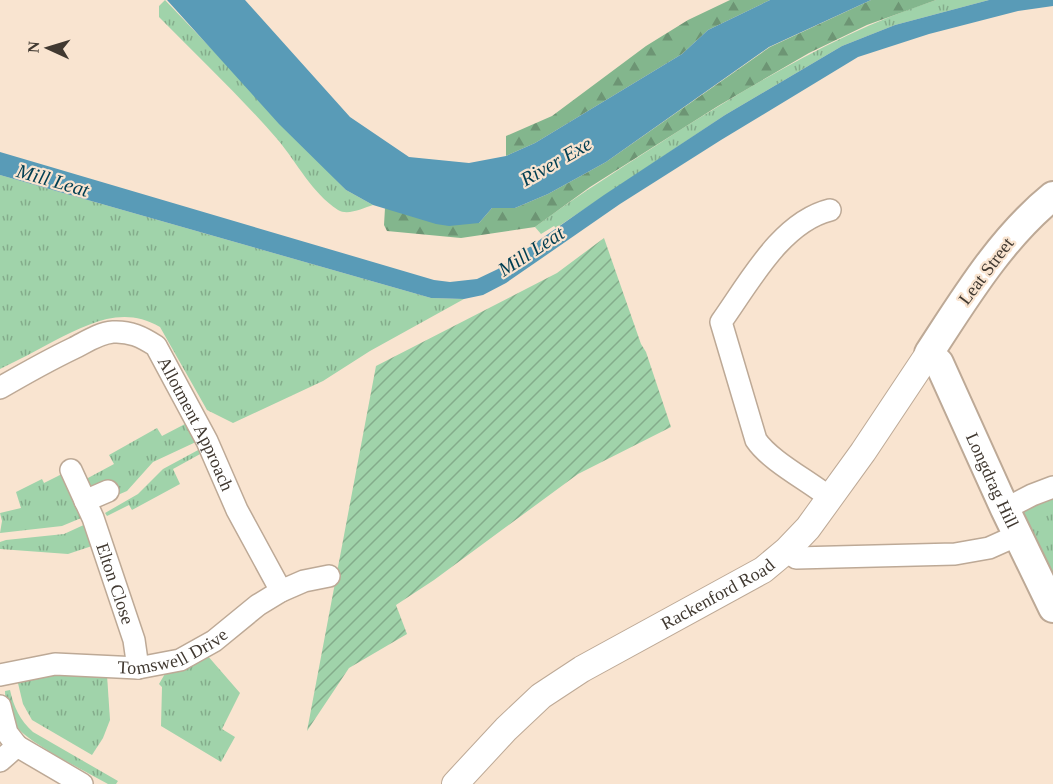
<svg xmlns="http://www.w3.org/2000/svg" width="1053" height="784" font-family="Georgia,serif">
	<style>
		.grass { fill: url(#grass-tufts) }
		.forest { fill: url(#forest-firs) }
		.garden { fill: url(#garden-furrows) }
		.water { fill: #599bb7 }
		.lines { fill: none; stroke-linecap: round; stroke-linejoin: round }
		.minor-casing { stroke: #bda996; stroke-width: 24 }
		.tertiary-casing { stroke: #bda996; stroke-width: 28 }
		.secondary-casing { stroke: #bda996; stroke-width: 32 }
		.minor { stroke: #fff; stroke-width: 21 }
		.tertiary { stroke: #fff; stroke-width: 26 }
		.secondary { stroke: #fff; stroke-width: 28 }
		.labels { text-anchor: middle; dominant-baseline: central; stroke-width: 4.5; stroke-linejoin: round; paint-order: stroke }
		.street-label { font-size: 18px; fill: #413931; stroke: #f9e4d0 }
		.water-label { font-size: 20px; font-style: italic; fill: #003e52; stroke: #f9e4d0 }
	</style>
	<defs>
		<pattern id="grass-tufts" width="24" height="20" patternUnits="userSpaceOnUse" patternTransform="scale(1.5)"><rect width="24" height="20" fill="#a0d3aa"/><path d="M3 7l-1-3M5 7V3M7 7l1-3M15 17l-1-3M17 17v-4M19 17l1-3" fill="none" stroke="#84ac8b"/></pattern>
		<pattern id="forest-firs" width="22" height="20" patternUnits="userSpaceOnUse" patternTransform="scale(1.5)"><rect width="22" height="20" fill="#83b68d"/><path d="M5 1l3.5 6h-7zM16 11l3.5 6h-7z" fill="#6d9574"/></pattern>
		<pattern id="garden-furrows" width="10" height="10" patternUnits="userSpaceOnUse" patternTransform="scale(1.5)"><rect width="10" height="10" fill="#a0d3aa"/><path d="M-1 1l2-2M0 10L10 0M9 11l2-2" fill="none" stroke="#84ac8b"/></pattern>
	</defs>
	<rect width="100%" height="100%" fill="#f9e4d0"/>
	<g class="grass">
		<path d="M165,0L346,190L373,205C363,208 348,216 338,210C311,192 298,164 278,140C241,97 199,58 159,17V6Z"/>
		<path d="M936,0H989L895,25L842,46L725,115L556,228L554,226L541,234L535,227C582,192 631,162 680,130C762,79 844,30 936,0Z"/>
		<path d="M0,175L431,298L464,299L370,351L323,381L233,423L207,410L160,327C122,305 89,324 54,341C36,351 18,360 0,369Z"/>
		<polygon points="190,423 198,441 153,462 127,491 113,497 84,483 88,478 114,464 109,455 157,428 162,436 185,424"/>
		<polygon points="200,449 202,453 173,469 180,484 132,510 129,505 107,516 105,513 138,494 163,469"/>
		<polygon points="64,473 86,516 62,526 0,533 2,521 0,513 21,508 16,492 42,479 44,483"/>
		<polygon points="1053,497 1053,588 1020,508"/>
		<polygon points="88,523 95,545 68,554 0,549 0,542 6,540 64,534"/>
		<polygon points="207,655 240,693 222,729 235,737 221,762 161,726 162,687 159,684 166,672"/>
		<polygon points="40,674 107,675 110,720 103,738 92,755 32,720 23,704 17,679"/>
		<path d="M10,690C14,708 20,720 33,732L118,781L116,784H108C87,772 28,743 16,726C9,717 5,702 5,691Z"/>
	</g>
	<g class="forest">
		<polygon points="730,0 770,0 708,30 682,54 535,143 506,156 506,136 552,116 646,46 688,20"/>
		<polygon points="871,0 936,0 867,25 809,53 718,106 590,187 535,227 461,238 387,231 384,225 385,208 405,213 479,223 492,208 515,208 548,194 606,162 770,47"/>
	</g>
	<polygon class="garden" points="604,238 641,344 646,352 671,427 578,474 434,580 396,605 407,634 349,668 307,731 376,366 557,273"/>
	<g class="water">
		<polygon points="167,0 245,0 350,117 409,157 469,163 506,156 535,143 682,54 708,30 770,0 871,0 769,47 606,162 548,194 515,208 492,208 479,223 449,226 436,224 373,205 346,190 279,124"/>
		<polygon points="989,0 1053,0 1053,6 1018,11 929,34 858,57 721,140 620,204 506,283 483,295 464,299 431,298 0,175 0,152 434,280 450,282 477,279 498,269 604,195 725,115 842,46 895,25"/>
	</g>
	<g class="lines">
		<defs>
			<g id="minor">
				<path d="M830,210C781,222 749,283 721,322L756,440C770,461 809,481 830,498"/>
				<path id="s1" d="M0,388C24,374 49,360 74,348C86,342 99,333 113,332C130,331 142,337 156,346L207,441L237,510L281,591"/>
				<path id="s2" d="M71,470L93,518L134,640L138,668"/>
				<polyline points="85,501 108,491"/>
				<polyline points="1005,509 1032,495 1053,487"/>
				<polyline points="787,550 796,558 955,554 989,548 1018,535"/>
				<path id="s3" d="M0,675L55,664L138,668L180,660L214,641L258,605L281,591L304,581L329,576"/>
				<polyline points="0,706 7,733 17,746"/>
				<polyline points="0,761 17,746 82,784"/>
			</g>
			<g id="tertiary">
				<path id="s4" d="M455,784L506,729L541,696L582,669L763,570L787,550L808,528L863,452L929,353"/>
			</g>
			<g id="secondary">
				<path id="s5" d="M1053,196C1001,238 965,298 929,353L939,363L1005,509L1053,608"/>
			</g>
		</defs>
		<use href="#minor" class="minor-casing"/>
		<use href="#tertiary" class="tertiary-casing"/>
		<use href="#secondary" class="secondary-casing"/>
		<use href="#minor" class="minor"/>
		<use href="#tertiary" class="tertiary"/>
		<use href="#secondary" class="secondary"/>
	</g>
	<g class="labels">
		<g class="street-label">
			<text transform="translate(986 271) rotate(-53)">Leat Street</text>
			<text stroke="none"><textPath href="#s1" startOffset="260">Allotment Approach</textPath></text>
			<text stroke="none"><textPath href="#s5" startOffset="344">Longdrag Hill</textPath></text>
			<text stroke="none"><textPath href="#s2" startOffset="122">Elton Close</textPath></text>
			<text stroke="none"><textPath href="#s4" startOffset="327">Rackenford Road</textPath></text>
			<text stroke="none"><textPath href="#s3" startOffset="177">Tomswell Drive</textPath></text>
		</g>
		<g class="water-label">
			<text transform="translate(556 161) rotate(-30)">River Exe</text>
			<text transform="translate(53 180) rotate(16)">Mill Leat</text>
			<text transform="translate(531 251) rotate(-33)">Mill Leat</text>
		</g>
	</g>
	<g transform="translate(48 48) rotate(274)" stroke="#f9e4d0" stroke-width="4.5" paint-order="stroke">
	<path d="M0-4.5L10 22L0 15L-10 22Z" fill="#413931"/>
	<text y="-9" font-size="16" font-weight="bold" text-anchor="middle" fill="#413931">N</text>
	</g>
</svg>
